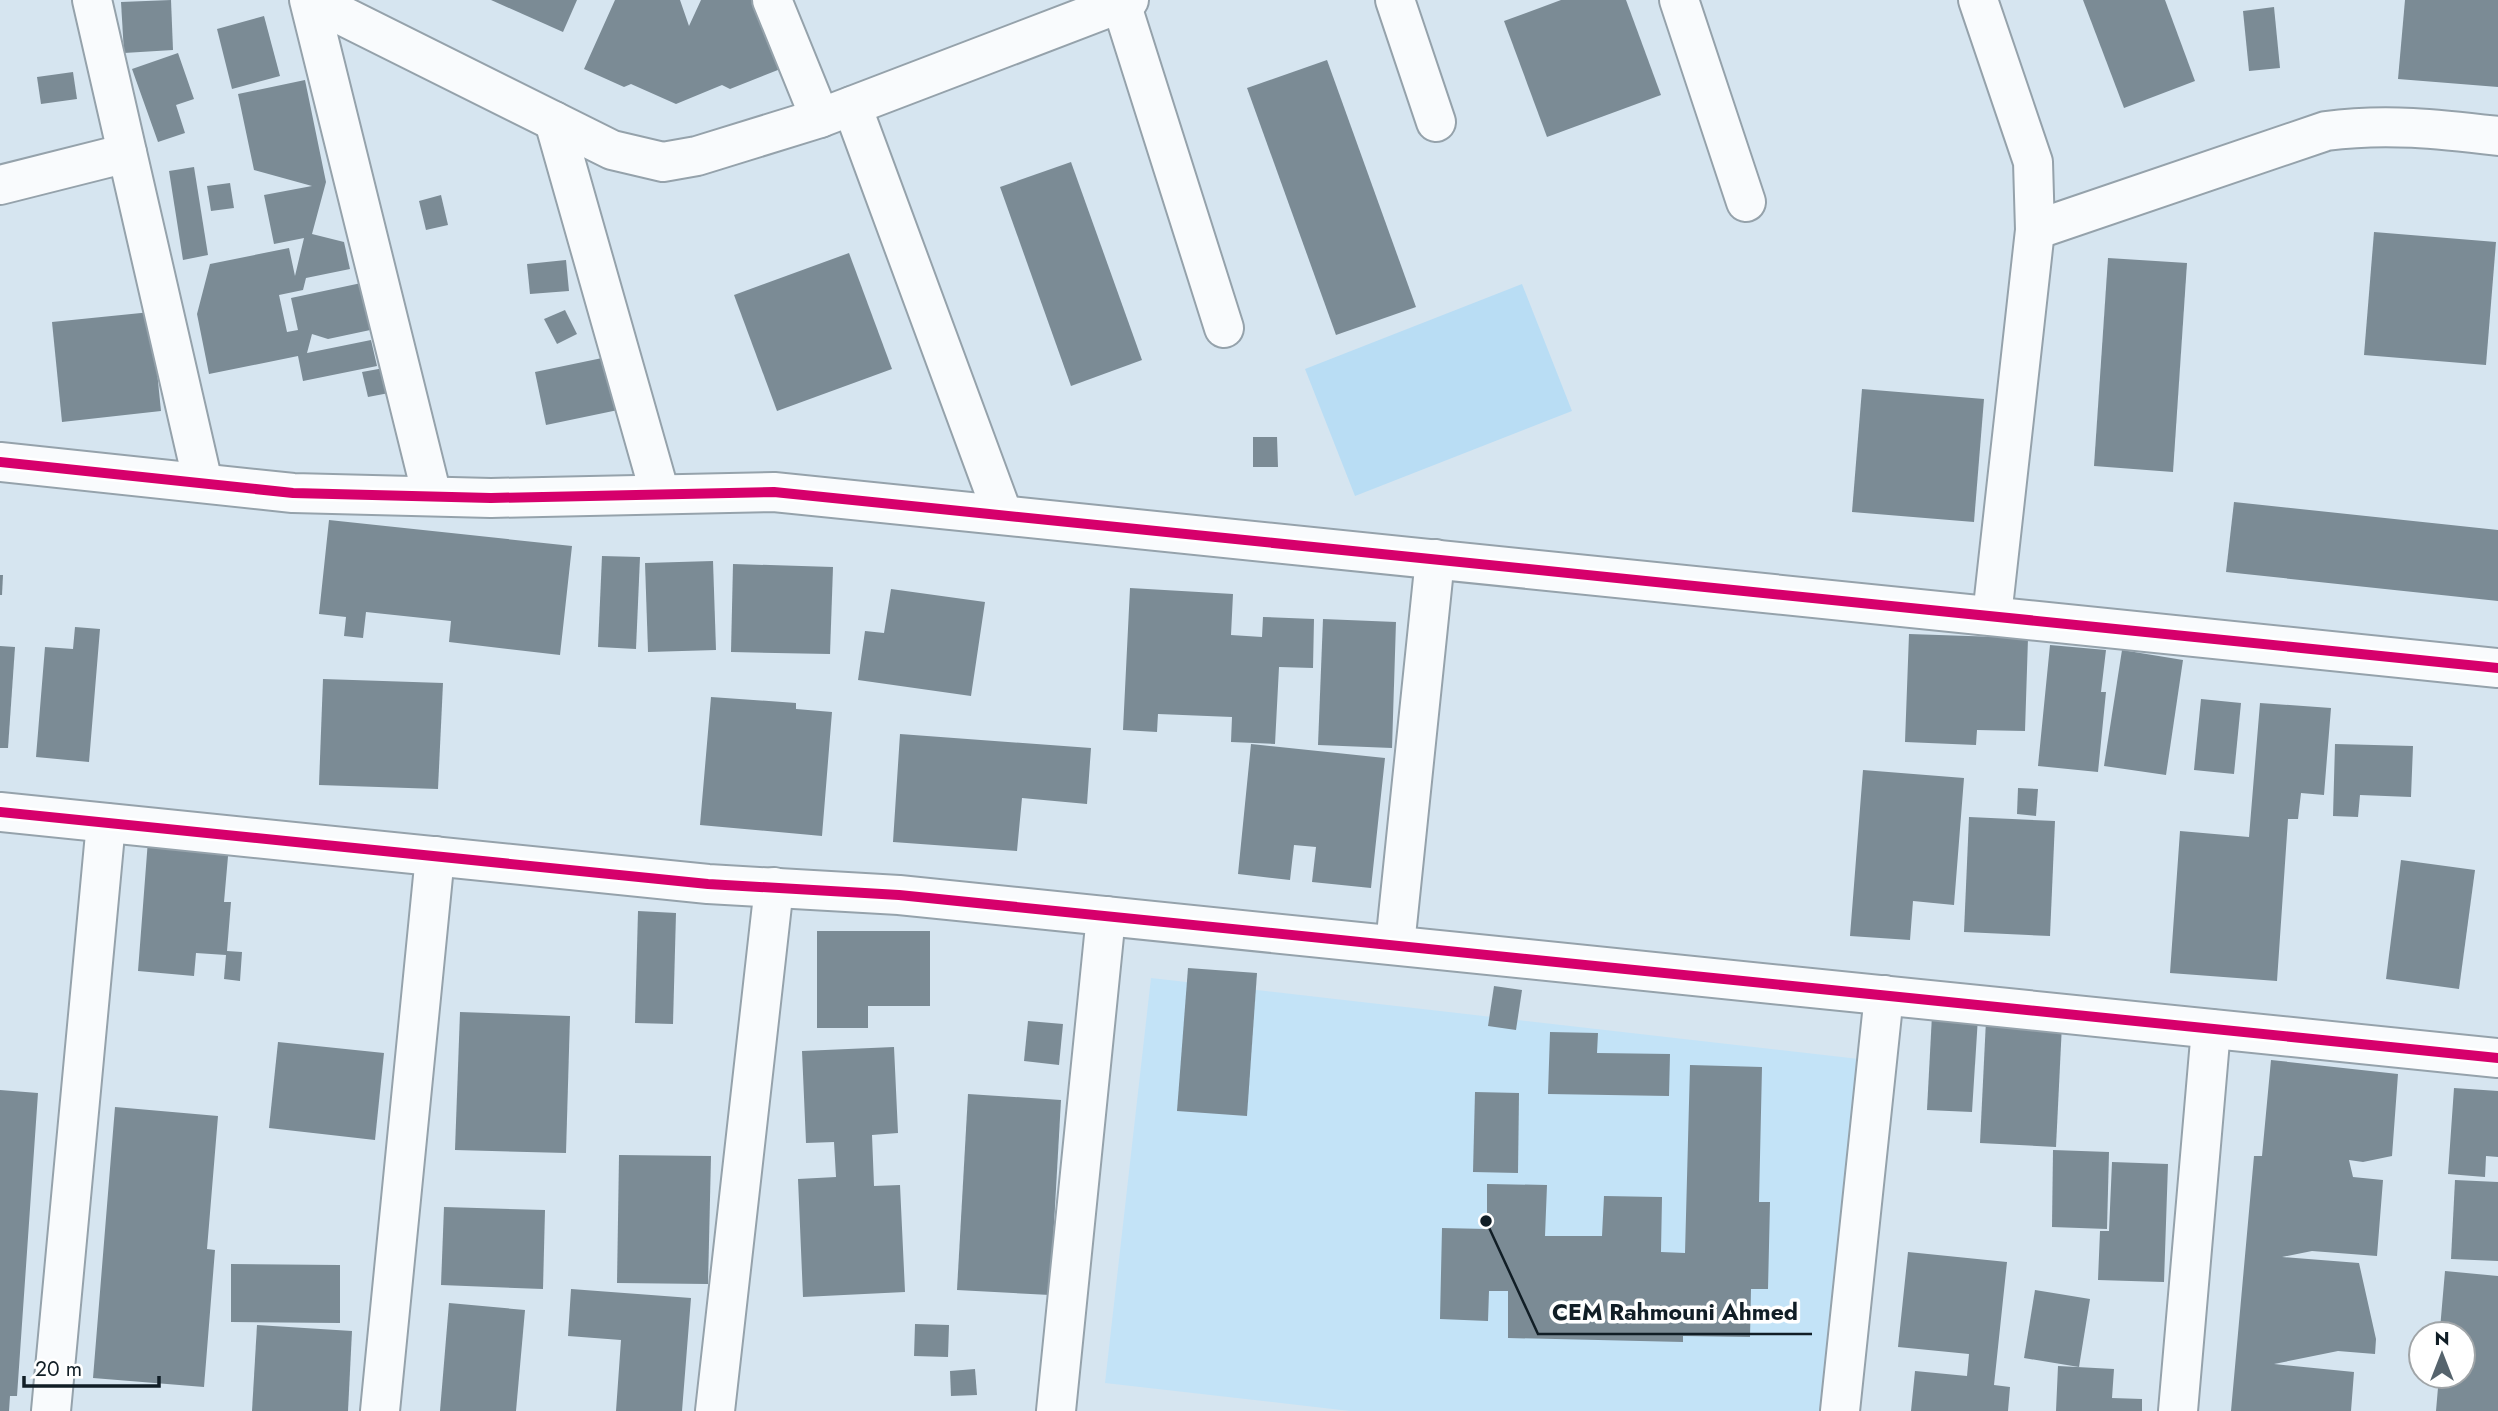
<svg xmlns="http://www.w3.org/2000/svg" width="2498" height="1411" font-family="Jost,sans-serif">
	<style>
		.built { fill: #c3e3f7 }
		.green { fill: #b9ddf4 }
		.building { fill: #7b8b95 }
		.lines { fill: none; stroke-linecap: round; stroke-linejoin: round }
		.minor-casing { stroke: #95a2ab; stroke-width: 42 }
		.minor { stroke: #f9fbfd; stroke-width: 38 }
		.cycleway-casing { stroke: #fff; stroke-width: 15 }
		.cycleway { stroke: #d6006c; stroke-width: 10 }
		.leader { fill: none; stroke: #111e26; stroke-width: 2.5 }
		.callout-dot { fill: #111e26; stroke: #fff; stroke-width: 2.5 }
		.callout-label { font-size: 23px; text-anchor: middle; font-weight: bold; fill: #111e26; stroke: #fff; stroke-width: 7; stroke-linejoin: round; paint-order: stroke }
	</style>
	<rect width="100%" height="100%" fill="#d6e5f0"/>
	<polygon class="built" points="1151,978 1868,1060 1828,1411 1350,1411 1105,1383"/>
	<polygon class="green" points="1522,284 1572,411 1355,496 1305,369"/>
	<g class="building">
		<polygon points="171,0 173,50 124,53 121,2"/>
		<polygon points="491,0 577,0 563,32"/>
		<polygon points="615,0 680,0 689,26 701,0 761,0 788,66 730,89 722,85 676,104 631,84 624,87 584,69"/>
		<polygon points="1561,0 1626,0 1661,95 1547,137 1504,21"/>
		<polygon points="2083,0 2165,0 2195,81 2124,108"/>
		<polygon points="2405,0 2498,0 2498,87 2398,79"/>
		<polygon points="2274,7 2280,68 2249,71 2243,11"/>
		<polygon points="264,16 280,76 232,89 217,29"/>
		<polygon points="178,53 194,99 176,105 185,133 158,142 132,69"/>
		<polygon points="1327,60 1416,307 1336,335 1247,88"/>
		<polygon points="73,72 77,99 41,104 37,77"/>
		<polygon points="305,80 326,182 312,234 344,242 350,269 306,278 303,290 279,295 287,332 298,330 291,298 366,282 375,329 328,339 312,334 307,353 371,340 377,366 303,381 298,356 209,374 197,314 210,264 289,248 295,276 304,238 274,244 264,195 312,186 254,170 238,94"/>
		<polygon points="1071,162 1142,360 1071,386 1000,187"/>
		<polygon points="194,167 208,255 183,260 169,171"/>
		<polygon points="230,183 234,208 211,211 207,186"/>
		<polygon points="441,195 448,225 426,230 419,201"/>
		<polygon points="2374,232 2496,242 2486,365 2364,355"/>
		<polygon points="849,253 892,369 777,411 734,295"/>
		<polygon points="2108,258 2187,263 2173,472 2094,466"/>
		<polygon points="566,260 569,291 530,294 527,264"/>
		<polygon points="565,310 577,334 557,344 544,319"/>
		<polygon points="151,312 161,411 62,422 52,322"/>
		<polygon points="607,357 618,410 546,425 535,372"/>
		<polygon points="384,368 389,393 368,397 362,372"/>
		<polygon points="1862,389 1984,399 1974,522 1852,512"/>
		<polygon points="1253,437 1277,437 1278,467 1253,467"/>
		<polygon points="2234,502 2498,530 2498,601 2226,572"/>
		<polygon points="329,520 572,546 560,655 449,642 451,621 366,612 363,638 344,636 346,617 319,614"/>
		<polygon points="602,556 640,557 636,649 598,647"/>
		<polygon points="713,561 716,650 648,652 645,563"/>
		<polygon points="733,564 833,567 830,654 731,652"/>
		<polygon points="0,575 3,575 2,595 0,595"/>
		<polygon points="1130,588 1233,594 1231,635 1262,637 1263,617 1314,619 1313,668 1279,667 1275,744 1231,742 1232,717 1158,714 1157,732 1123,730"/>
		<polygon points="891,589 985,602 971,696 858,680 865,631 884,633"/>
		<polygon points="1323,619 1396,622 1392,748 1318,745"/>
		<polygon points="75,627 100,629 89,762 36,757 45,647 73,649"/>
		<polygon points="1909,634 2028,638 2025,731 1977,730 1976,745 1905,742"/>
		<polygon points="2050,645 2106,650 2101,692 2106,692 2098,772 2038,766"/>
		<polygon points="0,646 15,647 8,748 0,748"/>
		<polygon points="2122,650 2183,660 2166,775 2104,766"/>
		<polygon points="323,679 443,683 438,789 319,785"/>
		<polygon points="711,697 796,703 796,709 832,712 822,836 700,825"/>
		<polygon points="2201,699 2241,703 2234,774 2194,770"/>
		<polygon points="2260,703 2331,708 2324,795 2301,793 2298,819 2288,819 2277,981 2170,973 2180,831 2249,837"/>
		<polygon points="900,734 1091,748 1087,804 1022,798 1017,851 893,842"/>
		<polygon points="1251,744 1385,758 1371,888 1312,882 1316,847 1294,845 1290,880 1238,874"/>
		<polygon points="2335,744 2413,746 2411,797 2360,795 2358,817 2333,816"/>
		<polygon points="1863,770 1964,778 1954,905 1913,901 1910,940 1850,936"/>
		<polygon points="2018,788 2038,789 2036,816 2017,814"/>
		<polygon points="1969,817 2055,821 2050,936 1964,932"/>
		<polygon points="148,840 229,845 224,902 231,902 227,951 242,952 240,981 224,979 226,955 196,953 194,976 138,971"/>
		<polygon points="2401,860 2475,870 2459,989 2386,979"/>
		<polygon points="638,911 676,913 673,1024 635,1023"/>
		<polygon points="817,931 930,931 930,1006 868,1006 868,1028 817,1028"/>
		<polygon points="1188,968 1257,973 1247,1116 1177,1111"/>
		<polygon points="1494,986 1522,990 1516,1030 1488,1026"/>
		<polygon points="460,1012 570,1016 566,1153 455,1150"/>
		<polygon points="1932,1015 1978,1017 1972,1112 1927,1110"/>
		<polygon points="1986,1020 2062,1024 2056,1147 1980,1143"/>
		<polygon points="1028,1021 1063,1024 1059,1065 1024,1061"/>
		<polygon points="1550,1032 1598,1033 1597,1053 1670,1054 1669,1096 1548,1094"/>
		<polygon points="278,1042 384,1053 375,1140 269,1128"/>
		<polygon points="894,1047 898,1133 872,1135 874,1186 900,1185 905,1292 803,1297 798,1179 836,1177 834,1142 806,1143 802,1051"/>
		<polygon points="2271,1060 2398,1074 2392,1156 2363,1162 2349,1160 2353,1177 2383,1180 2377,1256 2312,1251 2282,1257 2359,1263 2376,1339 2375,1354 2338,1351 2274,1364 2354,1372 2351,1411 2231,1411 2254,1156 2262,1156"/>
		<polygon points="1690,1065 1762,1067 1759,1202 1770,1202 1768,1289 1751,1289 1750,1337 1683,1336 1683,1342 1508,1338 1508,1291 1489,1291 1488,1321 1440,1319 1442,1228 1487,1229 1487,1184 1547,1185 1545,1236 1602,1236 1604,1196 1662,1197 1661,1252 1685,1253"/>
		<polygon points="2454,1088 2498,1091 2498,1157 2486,1156 2485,1177 2448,1174"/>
		<polygon points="0,1090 38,1093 17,1396 10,1396 9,1411 0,1411"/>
		<polygon points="1475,1092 1519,1093 1518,1173 1473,1172"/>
		<polygon points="968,1094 1061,1100 1050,1295 957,1290"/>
		<polygon points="115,1107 218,1116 207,1249 215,1250 204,1387 93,1378"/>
		<polygon points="2053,1150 2109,1152 2107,1229 2052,1227"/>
		<polygon points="619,1155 711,1156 708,1284 617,1283"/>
		<polygon points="2112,1162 2168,1164 2164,1282 2098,1280 2100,1231 2109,1231"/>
		<polygon points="2455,1180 2498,1182 2498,1261 2451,1259"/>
		<polygon points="444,1207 545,1210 543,1289 441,1285"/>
		<polygon points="1908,1252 2007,1262 1994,1385 2010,1387 2008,1411 1911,1411 1915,1371 1967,1376 1969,1354 1898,1347"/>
		<polygon points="231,1264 340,1265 340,1323 231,1322"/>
		<polygon points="2445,1271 2498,1276 2498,1411 2436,1411 2439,1376 2463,1376 2463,1334 2442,1334 2443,1330 2440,1329"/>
		<polygon points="571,1289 691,1298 682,1411 616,1411 621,1340 568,1336"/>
		<polygon points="2035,1290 2090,1299 2079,1367 2024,1358"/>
		<polygon points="449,1303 525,1310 516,1411 440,1411"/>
		<polygon points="915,1324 949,1325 948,1357 914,1356"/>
		<polygon points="257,1325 352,1331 348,1411 252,1411"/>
		<polygon points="2058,1366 2114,1369 2112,1398 2142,1399 2142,1411 2056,1411"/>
		<polygon points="975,1369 977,1395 951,1396 950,1371"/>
	</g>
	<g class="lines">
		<defs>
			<g id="minor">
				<polyline points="92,0 203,483"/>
				<polyline points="309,0 432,496"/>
				<polyline points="311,0 612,150 663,162 697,156 820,118 1129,0"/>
				<polyline points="772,0 820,118"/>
				<polyline points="1395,0 1436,122"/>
				<polyline points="1679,0 1746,202"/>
				<polyline points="1978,0 2033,162 2035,230 1992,616"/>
				<polyline points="1121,3 1224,328"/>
				<polyline points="852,106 1003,515"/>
				<polyline points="554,121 660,494"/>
				<polyline points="0,185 127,153"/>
				<path d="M2035,230L2326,131C2386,123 2439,129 2498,136"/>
				<polyline points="0,462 293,493 491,498 774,492 2498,668"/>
				<polyline points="0,812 708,884 899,895 2498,1058"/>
				<polyline points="1395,945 1435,559"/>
				<polyline points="51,1411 106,823"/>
				<polyline points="380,1411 435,856"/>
				<polyline points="715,1411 774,887"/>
				<polyline points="1056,1411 1106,916"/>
				<polyline points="1840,1411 1884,995"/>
				<polyline points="2178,1411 2211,1029"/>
			</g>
		</defs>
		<use href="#minor" class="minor-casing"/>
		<use href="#minor" class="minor"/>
		<defs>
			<g id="cycleway">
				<polyline points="0,462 293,493 491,498 774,492 2498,668"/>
				<polyline points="0,812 708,884 899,895 2498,1058"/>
			</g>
		</defs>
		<use href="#cycleway" class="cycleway-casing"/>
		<use href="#cycleway" class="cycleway"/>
	</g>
	<path class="leader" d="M1486 1221L1538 1334H1812"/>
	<circle class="callout-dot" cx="1486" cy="1221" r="7"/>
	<g class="callout-label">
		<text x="1675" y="1320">CEM Rahmouni Ahmed</text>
	</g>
	<g transform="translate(2442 1355)"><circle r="33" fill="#ffffff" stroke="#a0a5a8" stroke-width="2"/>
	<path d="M0-5L12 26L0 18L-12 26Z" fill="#56646d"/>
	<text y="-10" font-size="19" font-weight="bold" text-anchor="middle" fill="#111e26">N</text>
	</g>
	<path d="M24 1376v10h135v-10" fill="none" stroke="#111e26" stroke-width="3.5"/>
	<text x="35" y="1376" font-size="21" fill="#111e26" stroke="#ffffff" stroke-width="5" paint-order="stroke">20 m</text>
</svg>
